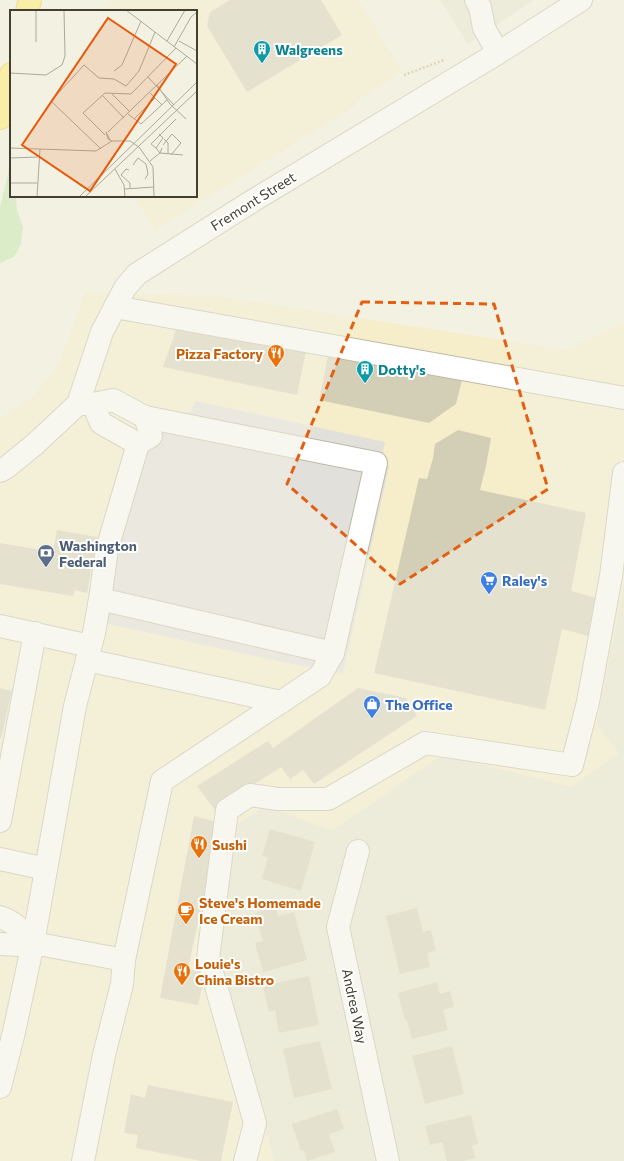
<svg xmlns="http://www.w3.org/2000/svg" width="624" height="1161" font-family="Commissioner,sans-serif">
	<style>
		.residential { fill: #e6e4cf }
		.commercial { fill: #f6edcb }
		.green { fill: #bde9a8 }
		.parking { fill: #e2e0db }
		.building { fill: #d3cfb7 }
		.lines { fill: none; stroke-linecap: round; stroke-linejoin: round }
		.minor-casing { stroke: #bdbaa4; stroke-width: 24 }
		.highway-casing { stroke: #e5c829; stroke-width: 24 }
		.path { stroke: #c0ba95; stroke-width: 2.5; stroke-dasharray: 2 2; stroke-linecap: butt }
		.minor { stroke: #fff; stroke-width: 22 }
		.highway { stroke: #ffec60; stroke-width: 22 }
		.marked { fill: none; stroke: #e35f12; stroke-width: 3; stroke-dasharray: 8 5; stroke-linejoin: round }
		.labels { text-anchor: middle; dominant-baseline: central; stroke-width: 4; stroke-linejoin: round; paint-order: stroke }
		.culture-label { font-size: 14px; font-weight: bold; fill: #0d838f; stroke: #fff; text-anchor: start }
		.street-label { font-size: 14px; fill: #434032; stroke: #fff }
		.food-label { font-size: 14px; font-weight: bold; fill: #c56008; stroke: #fff; text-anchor: start }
		.service-label { font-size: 14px; font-weight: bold; fill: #4e5e75; stroke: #fff; text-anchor: start }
		.shop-label { font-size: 14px; font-weight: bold; fill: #366cbe; stroke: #fff; text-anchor: start }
		.inset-road { fill: none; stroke: #acaa9c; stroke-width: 1 }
		.view { fill: #e8590c; fill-opacity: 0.15; stroke: #e8590c; stroke-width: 2 }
		.inset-edge { fill: none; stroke: #434032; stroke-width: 2 }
	</style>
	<rect width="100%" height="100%" fill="#f2f1e2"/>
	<g class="residential">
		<polygon points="440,0 534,0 468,44"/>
		<polygon points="624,584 624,1161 274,1161 218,954 236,825 265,806 442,755 619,753 596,725"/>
	</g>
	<g class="commercial">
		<polygon points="114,0 358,0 402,72 357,100 355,106 155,230 134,196 196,196 196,11 96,11"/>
		<polygon points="85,293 216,296 566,350 624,322 624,584 596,725 619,753 571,787 442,755 332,831 265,806 236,825 218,954 274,1161 0,1161 0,418 31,399 59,364"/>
	</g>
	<polygon class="green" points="11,161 11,196 16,196 17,211 23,227 21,244 14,257 0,263 0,207"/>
	<polygon class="parking" points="196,401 385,442 382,456 389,467 343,673 292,664 85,619 126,452 169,416 190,412"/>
	<g class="building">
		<polygon points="230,0 321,0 342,35 247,92 207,26 210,12"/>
		<polygon points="178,324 306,351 297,395 163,367"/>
		<polygon points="328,356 412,368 462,380 456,404 429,423 319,400"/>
		<polygon points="458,430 491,438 486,466 480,490 586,513 571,591 600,599 593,637 562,629 545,710 374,673 419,478 427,479 433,458 435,444"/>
		<polygon points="57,530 97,537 87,593 75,590 73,596 0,584 0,543 53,552"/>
		<polygon points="0,688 12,691 1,738 0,738"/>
		<polygon points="358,688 406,698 417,716 314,784 303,770 290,779 281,767 215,810 197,786 268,741 273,748"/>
		<polygon points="194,816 220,823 188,968 205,974 198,1005 160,998"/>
		<polygon points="270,829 315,842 301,891 262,879 268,857 262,856"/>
		<polygon points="276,907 278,916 294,912 307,960 263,972 255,943 263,941 255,913"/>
		<polygon points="417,908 423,932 431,930 436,951 427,953 430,967 400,974 386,916"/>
		<polygon points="309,976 319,1025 279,1033 275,1010 269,1012 263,986"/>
		<polygon points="437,982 440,994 450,991 454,1007 443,1010 448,1030 412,1039 407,1020 405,1020 398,993"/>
		<polygon points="320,1041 332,1089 294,1098 283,1049"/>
		<polygon points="452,1046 464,1094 425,1104 412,1056"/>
		<polygon points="148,1085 233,1102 221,1161 201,1161 136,1148 138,1135 124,1133 131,1094 145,1098"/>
		<polygon points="337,1109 344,1129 329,1134 335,1152 307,1161 304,1150 301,1151 292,1124"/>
		<polygon points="471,1115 478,1144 472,1145 475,1158 463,1161 447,1161 442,1142 430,1145 425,1126"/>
	</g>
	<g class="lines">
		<defs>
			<g id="minor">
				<polyline points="476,0 480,7 484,28 498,53"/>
				<polyline points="115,307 624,398"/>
				<polyline points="78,404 93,404 113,400 145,417 151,436 138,444 101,423 93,404"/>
				<polyline points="0,471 7,467 34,445 78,404 102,332 125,288 137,274 254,200 498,53 581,0"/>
				<polyline points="100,599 333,653"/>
				<polyline points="0,626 90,646"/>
				<polyline points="87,660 281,702"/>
				<polyline points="0,821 35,633"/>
				<polyline points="358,851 338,927 388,1161"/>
				<polyline points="0,859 46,869"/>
				<path d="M0,917C14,921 23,932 33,943"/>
				<polyline points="0,944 19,945 33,943 124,960"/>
				<polyline points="0,1087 14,1032 33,943 75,706 94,633 100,599 107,549 138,444"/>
				<polyline points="83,1161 104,1055 122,984 124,960 162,781 320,676 333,653 376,463 145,417"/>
				<polyline points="245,1161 255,1123 208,958 227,810 250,795 278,799 328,799 425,743 572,765 588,702 611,576 624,473"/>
			</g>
			<g id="highway">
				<polyline points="27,11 30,0"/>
				<polyline points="0,118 11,74"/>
			</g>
		</defs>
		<use href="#minor" class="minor-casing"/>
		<use href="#highway" class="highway-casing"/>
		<polyline class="path" points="404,75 444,60"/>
		<use href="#minor" class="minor"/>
		<use href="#highway" class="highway"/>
	</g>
	<path d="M0 0H624V1161H0ZM362,302L494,304L548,489L400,584L287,484Z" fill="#f2f1e2" fill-opacity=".55" fill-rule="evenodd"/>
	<path class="marked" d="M362,302L494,304L548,489L400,584L287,484Z"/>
	<defs>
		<symbol id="building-pin" viewBox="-11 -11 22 30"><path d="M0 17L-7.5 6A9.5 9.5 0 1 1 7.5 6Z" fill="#0f9aa8" stroke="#fff"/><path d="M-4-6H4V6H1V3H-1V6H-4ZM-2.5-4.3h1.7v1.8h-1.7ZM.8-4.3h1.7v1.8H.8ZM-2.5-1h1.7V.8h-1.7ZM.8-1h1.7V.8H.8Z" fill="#fff"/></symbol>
		<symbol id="restaurant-pin" viewBox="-11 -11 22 30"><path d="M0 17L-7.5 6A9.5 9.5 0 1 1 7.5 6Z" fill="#e8710a" stroke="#fff"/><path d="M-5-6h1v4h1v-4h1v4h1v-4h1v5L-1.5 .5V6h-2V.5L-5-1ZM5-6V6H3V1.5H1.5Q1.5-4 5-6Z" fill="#fff"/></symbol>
		<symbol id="bank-pin" viewBox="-11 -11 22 30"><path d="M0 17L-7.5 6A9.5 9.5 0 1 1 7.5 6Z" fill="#5c6f8a" stroke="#fff"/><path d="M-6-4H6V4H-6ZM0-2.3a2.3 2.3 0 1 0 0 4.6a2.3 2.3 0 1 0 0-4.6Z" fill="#fff"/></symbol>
		<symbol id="supermarket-pin" viewBox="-11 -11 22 30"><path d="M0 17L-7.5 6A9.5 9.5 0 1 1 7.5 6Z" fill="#3f7fe0" stroke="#fff"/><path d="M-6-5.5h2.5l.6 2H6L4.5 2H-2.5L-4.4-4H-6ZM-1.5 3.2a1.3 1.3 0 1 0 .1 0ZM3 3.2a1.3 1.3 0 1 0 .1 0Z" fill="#fff"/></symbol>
		<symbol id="shop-pin" viewBox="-11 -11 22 30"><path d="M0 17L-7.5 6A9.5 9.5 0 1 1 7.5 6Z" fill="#3f7fe0" stroke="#fff"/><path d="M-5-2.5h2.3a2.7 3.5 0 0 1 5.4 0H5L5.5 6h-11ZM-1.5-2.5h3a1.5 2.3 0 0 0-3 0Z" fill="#fff"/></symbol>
		<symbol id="cafe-pin" viewBox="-11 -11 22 30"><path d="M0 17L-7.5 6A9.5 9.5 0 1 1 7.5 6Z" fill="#e8710a" stroke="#fff"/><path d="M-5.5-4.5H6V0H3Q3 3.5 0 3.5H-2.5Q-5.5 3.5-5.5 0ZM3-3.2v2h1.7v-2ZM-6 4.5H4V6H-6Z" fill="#fff"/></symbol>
	</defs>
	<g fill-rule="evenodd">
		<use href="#building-pin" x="252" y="39" width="20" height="27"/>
		<use href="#restaurant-pin" x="266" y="343" width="20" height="27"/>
		<use href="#building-pin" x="355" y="359" width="20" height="27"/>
		<use href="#bank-pin" x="36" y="543" width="20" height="27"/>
		<use href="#supermarket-pin" x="479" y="570" width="20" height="27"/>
		<use href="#shop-pin" x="362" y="694" width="20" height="27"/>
		<use href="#restaurant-pin" x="189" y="834" width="20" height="27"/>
		<use href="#cafe-pin" x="176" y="900" width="20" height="27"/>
		<use href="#restaurant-pin" x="172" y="961" width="20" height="27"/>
	</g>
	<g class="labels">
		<g class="culture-label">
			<text x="275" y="49">Walgreens</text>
			<text x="378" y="369">Dotty's</text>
		</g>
		<g class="street-label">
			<text transform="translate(253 201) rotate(-32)">Fremont Street</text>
			<text transform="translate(355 1006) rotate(78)">Andrea Way</text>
		</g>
		<g class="food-label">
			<text x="263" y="353" text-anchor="end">Pizza Factory</text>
			<text x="212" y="844">Sushi</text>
			<text x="199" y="902">Steve's Homemade<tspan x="199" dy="16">Ice Cream</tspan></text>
			<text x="195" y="963">Louie's<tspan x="195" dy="16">China Bistro</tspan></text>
		</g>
		<g class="service-label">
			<text x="59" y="545">Washington<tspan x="59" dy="16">Federal</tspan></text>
		</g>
		<g class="shop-label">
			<text x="502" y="580">Raley's</text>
			<text x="385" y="704">The Office</text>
		</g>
	</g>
	<g transform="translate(10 10)">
		<rect width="187" height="187" fill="#f2f1e2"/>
		<path class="inset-road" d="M26,0V32M116,0L187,54M157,31L175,0M169,31L187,41M164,37L181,7L187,2M104,61L112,55L131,11M0,63L36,65L52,55L55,46L54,0M138,67L164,95M147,75L160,94L176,109M140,83L152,95M102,84L120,102M92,85L114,108M118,104L131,114L157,90M124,109L145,88M98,122L177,46M149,124L153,128L146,138L150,143L152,138M95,125L73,103L95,83L121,84L166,38M154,129L158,133V144M100,130L96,122L98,129L102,131M153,135L162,124L171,133L161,145M0,138L86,141L102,131H120L129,137L143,157L144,187M146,138L141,134L166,109M91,139L41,91L74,55L89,68L104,69L116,76L129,61L145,22M0,148L28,147M140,151L150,143L173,145M123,155L128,148L136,154L138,164L135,169M105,159L114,175L115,187M119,160L116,159L111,165L120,173V178M0,173H27M115,179L144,177M27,187L30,139M69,187L187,72M75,187L187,81"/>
		<path class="view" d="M98,8L166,54L80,181L12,135Z"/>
		<rect width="187" height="187" class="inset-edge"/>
	</g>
</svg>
